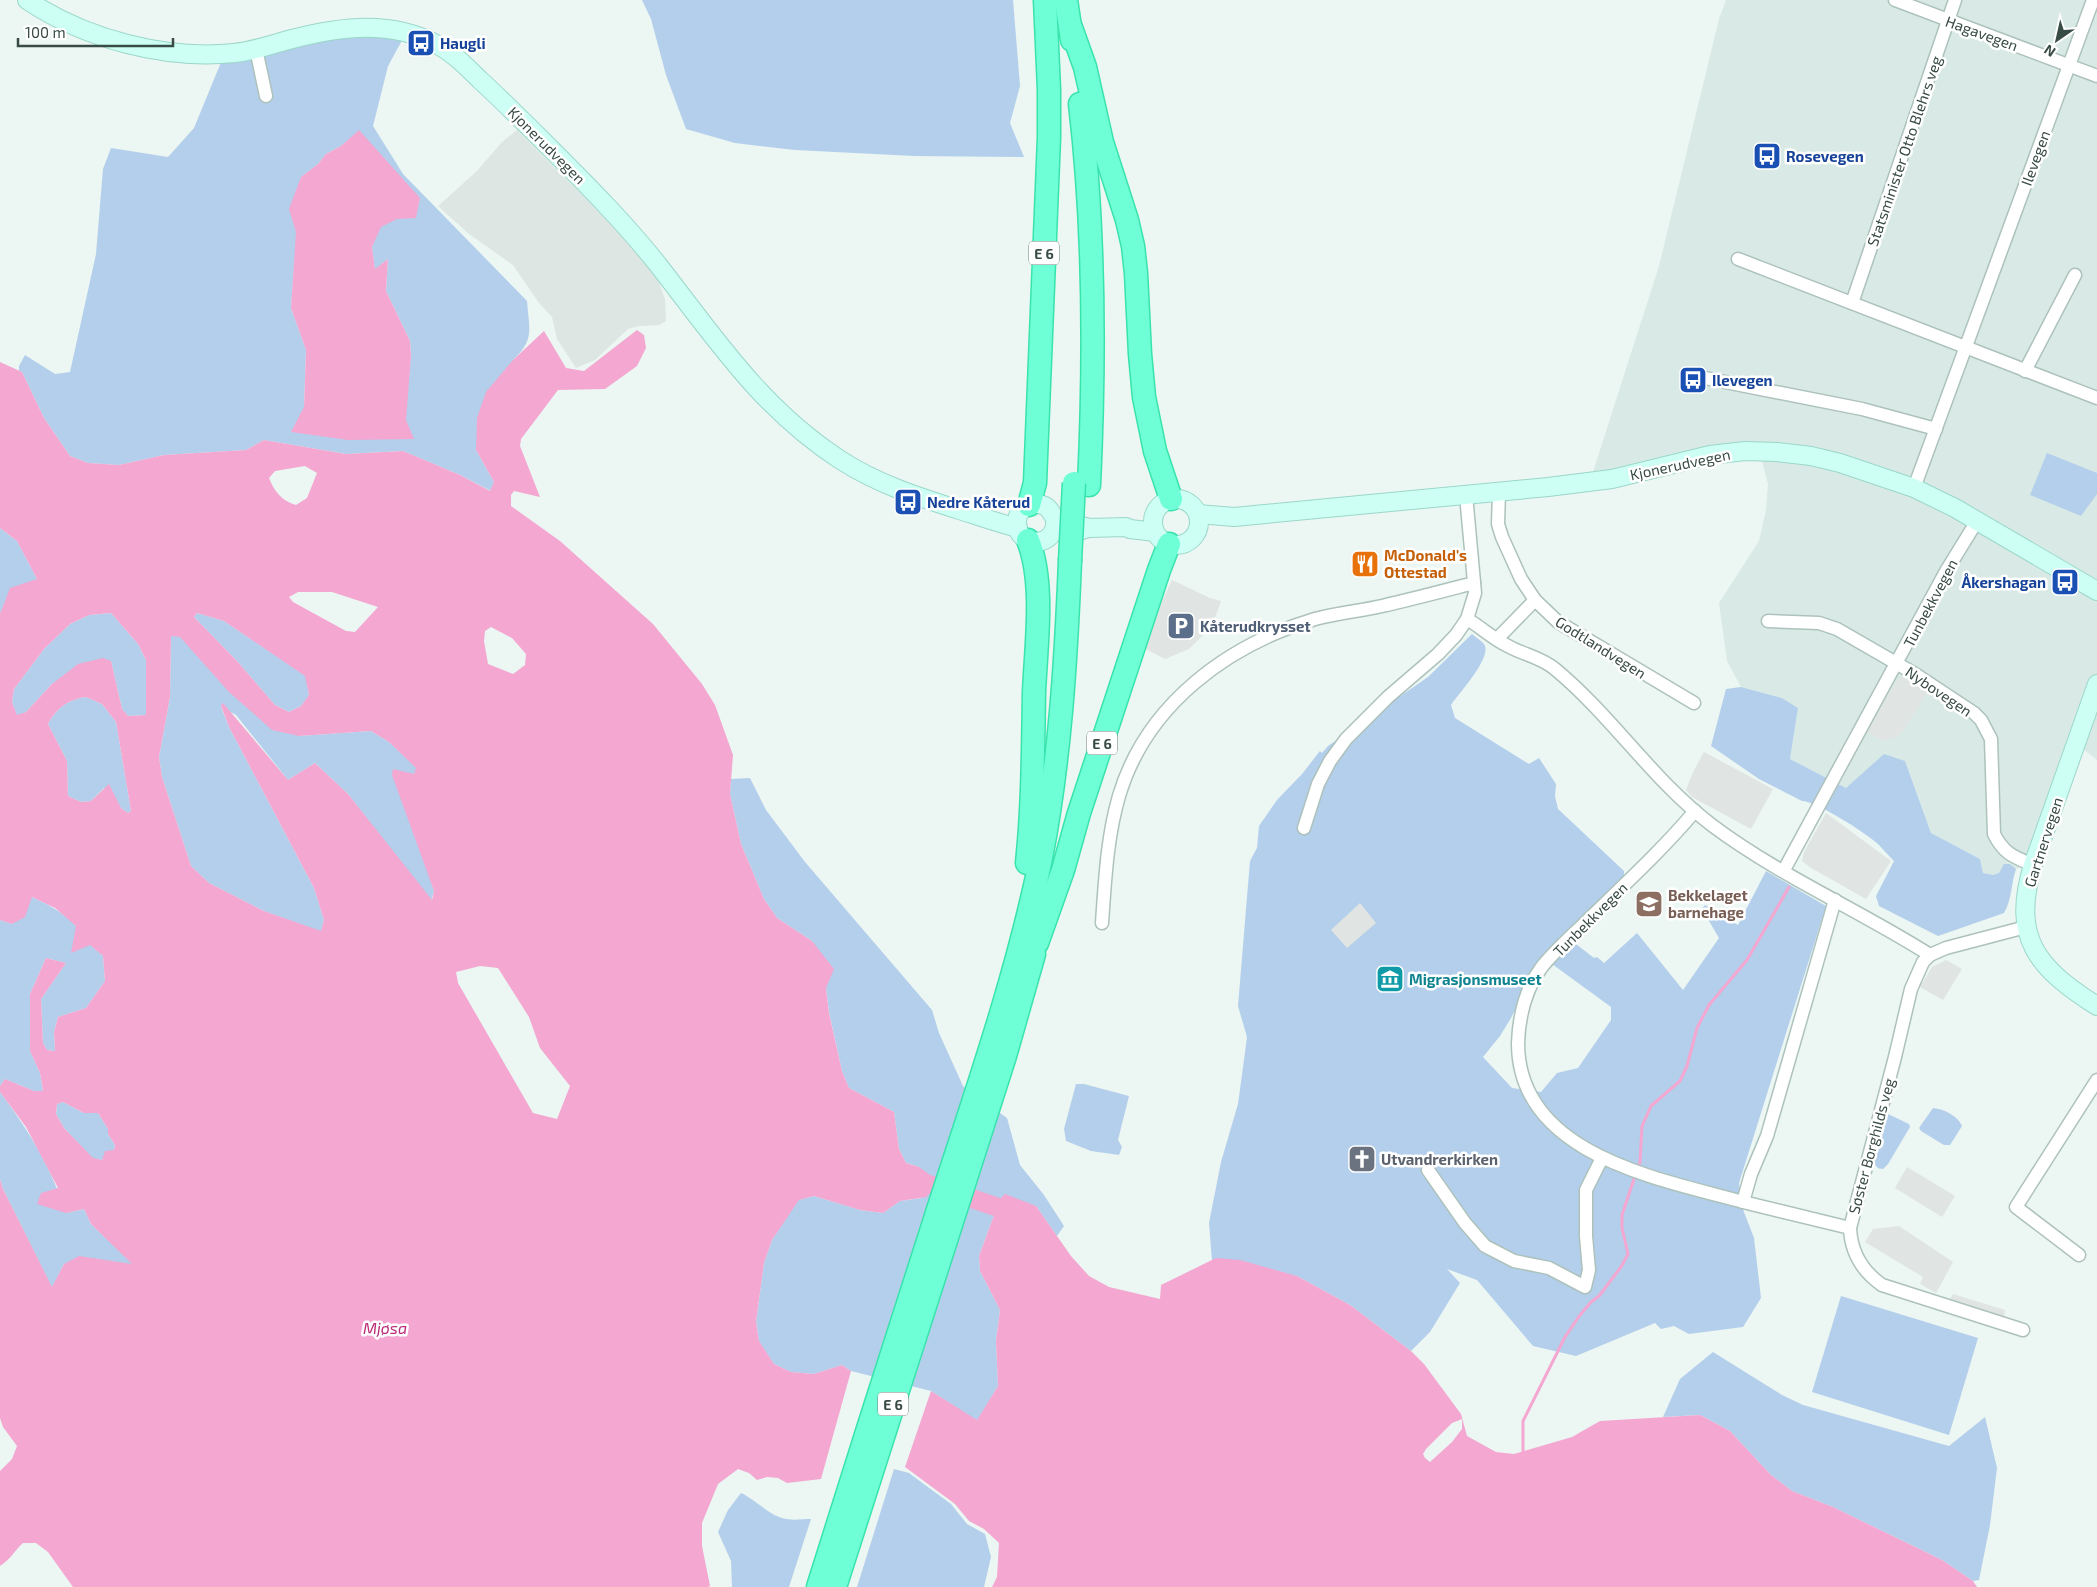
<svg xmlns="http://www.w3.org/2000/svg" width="2097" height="1587" font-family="'Exo 2',sans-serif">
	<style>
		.residential { fill: #d9eae6 }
		.industrial { fill: #dde6e2 }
		.green { fill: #b4cfeb; fill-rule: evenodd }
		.parking { fill: #e0e5e3 }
		.water { fill: #f3a7d1; fill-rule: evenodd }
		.pier { fill: #ecf6f3 }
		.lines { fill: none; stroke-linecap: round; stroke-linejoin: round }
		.stream { stroke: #f3a7d1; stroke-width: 3 }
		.river { stroke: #f3a7d1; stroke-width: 19 }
		.street-casing { stroke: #adc2bc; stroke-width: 15 }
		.secondary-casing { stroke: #9bd7c9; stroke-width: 20 }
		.highway-casing { stroke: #39e3ac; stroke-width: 25 }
		.street { stroke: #fff; stroke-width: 12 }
		.secondary { stroke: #cdfff5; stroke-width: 18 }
		.highway { stroke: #6effd6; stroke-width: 22 }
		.highway-bridge-casing { stroke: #39e3ac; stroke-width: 25; stroke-linecap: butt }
		.highway-bridge { stroke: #6effd6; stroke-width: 22 }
		.labels { text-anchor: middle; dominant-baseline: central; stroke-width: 5; stroke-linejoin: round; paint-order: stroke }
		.shield { fill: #fff; stroke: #74817d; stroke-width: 1 }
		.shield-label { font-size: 14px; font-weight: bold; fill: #394b45 }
		.street-label { font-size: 15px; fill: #394b45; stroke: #fff }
		.transit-label { font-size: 15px; font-weight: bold; fill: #164399; stroke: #fff; text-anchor: start }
		.food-label { font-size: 15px; font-weight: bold; fill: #c56008; stroke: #fff; text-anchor: start }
		.service-label { font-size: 15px; font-weight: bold; fill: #4e5e75; stroke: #fff; text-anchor: start }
		.education-label { font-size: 15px; font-weight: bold; fill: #785e54; stroke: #fff; text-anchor: start }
		.culture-label { font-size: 15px; font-weight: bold; fill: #0d838f; stroke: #fff; text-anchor: start }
		.worship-label { font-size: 15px; font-weight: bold; fill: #5b616d; stroke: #fff; text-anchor: start }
		.water-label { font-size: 16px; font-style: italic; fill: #bc2c79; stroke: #fff }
	</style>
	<rect width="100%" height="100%" fill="#ecf6f3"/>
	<polygon class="residential" points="1726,0 2097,0 2097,760 2079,746 2040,860 2016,869 2010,864 1999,873 1993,875 1983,873 1980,859 1931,833 1905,761 1858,779 1846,788 1790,759 1798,708 1782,698 1741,687 1727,661 1719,603 1759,541 1766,510 1768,484 1762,461 1707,461 1591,478 1659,266 1719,19"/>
	<polygon class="industrial" points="517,130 632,245 658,280 665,299 666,321 659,325 639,326 628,329 595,360 576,368 557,339 552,317 539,303 513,265 469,234 438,206 477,171 502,142"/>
	<g class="green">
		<polygon points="642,0 1013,0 1020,86 1010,123 1024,157 914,156 795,150 735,143 686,129 666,75 651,19"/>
		<path d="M405,35L388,66L373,126L403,174L527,301C529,329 535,340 513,360L476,450L494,482L491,491L460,475L403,451L346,454L264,440L246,450L164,455L119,465L88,463L70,456L44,418L22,372L19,371V366L25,355L55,374L70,372L96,254L103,169L111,148L168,157L194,128L224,55L311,37ZM359,131L416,218H397L380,227L372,247L375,270L388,259L386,291L410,341L411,356L405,420L413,439L304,407L306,350L291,308L301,177L318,164L326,154L341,146Z"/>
		<polygon points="2047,453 2097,473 2097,494 2081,516 2030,495"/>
		<polygon points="0,528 17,541 37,579 0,614"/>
		<polygon points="111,613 138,644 146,660 146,715 128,716 122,709 111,661 52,684 26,712 17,716 12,702 14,689 44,649 70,624 89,615"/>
		<polygon points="197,613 224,621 306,676 309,696 301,706 289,712 275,705 237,661 194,617"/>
		<path d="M1472,634C1475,637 1481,640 1484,644C1493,657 1459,693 1451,705L1455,718L1529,764L1539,758L1556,784L1555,796L1558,809L1624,871V878L1538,962L1511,1018L1500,1036L1483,1057L1512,1088L1541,1092L1557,1073L1578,1068L1611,1020V1007L1552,964L1572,941L1594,958L1597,957L1604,963L1637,933L1683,990L1719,938L1702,909L1705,905L1738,925L1766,871L1826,906L1739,1183L1742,1207L1754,1238L1761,1298L1743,1327L1689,1334L1674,1326L1661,1329L1655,1323L1576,1356L1533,1346L1477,1280L1447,1269L1460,1283L1430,1332L1411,1351L1350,1305L1297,1276L1212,1261L1209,1223L1221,1162L1238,1104L1246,1045L1247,1037L1238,1006L1250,861L1257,848L1259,826L1277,800L1302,774L1320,751L1322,753L1328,746L1428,677Z"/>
		<polygon points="171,636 180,636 194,651 299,736 371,731 389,742 417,768 414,774 415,833 434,891 431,901 348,794 315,763 288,780 236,715 221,707 229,727 314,888 324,920 321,932 264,911 209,883 191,866 162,777 159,757 170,697"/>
		<path d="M1741,687L1782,698L1798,708L1790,759L1846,788L1884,754L1905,761L1931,833L1980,859L1983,873L1993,875L1999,873L2004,864H2010L2016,869C2011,883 2012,900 2004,913L1938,936L1879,906L1876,896L1894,861C1888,855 1883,849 1878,844C1866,833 1816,801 1802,801L1759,779L1711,746L1726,689Z"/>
		<path d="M86,697L102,704L116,722L131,811L128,813L121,808L104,788L91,801L81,802L68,796L67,761L48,724C57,708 67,700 86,697Z"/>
		<polygon points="750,778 766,810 805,862 932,1010 939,1033 963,1086 1007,1118 1020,1165 1044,1195 1064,1226 1057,1236 1036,1206 1000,1199 979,1256 980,1271 1000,1310 996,1341 998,1386 977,1421 931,1391 851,1371 842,1365 814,1374 791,1372 774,1364 759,1342 756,1322 764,1263 772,1240 798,1200 814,1196 860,1210 883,1213 900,1201 922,1198 919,1167 906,1163 899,1149 894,1112 849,1088 842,1071 829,1012 826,988 812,941 777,918 764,899 741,844 730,794 731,779"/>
		<path d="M32,897C48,904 62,912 75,925C85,935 92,947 103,956L105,981L86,1008L58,1017L54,1032L55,1051L47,1050L43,1043L41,999L66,963L46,958L30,994V1051L40,1073L43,1091H34L5,1079L0,1086V920L12,924Z"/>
		<polygon points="1076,1084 1084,1084 1129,1096 1118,1140 1122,1147 1119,1155 1091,1151 1066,1141 1064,1129"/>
		<path d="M0,1092C29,1131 51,1167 66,1213L84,1209L91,1224L133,1264H64L52,1288L3,1189L0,1179Z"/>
		<polygon points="63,1102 84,1113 98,1113 108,1129 108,1134 115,1145 114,1150 102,1160 93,1159 64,1128 56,1114 57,1104"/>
		<path d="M1933,1108C1944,1109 1958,1116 1962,1126L1950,1145H1944L1921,1131L1919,1128Z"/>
		<path d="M1888,1114L1909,1124L1910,1127L1888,1164L1883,1169C1877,1169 1875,1166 1874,1160L1885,1116Z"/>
		<polygon points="1841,1296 1978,1338 1949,1435 1812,1392"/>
		<polygon points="1713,1352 1782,1395 1803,1405 1949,1446 1985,1417 1997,1468 1990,1525 1979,1580 1973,1581 1942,1560 1833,1507 1792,1491 1771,1475 1730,1431 1700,1415 1663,1417 1680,1379"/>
		<polygon points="894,1469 909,1473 921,1482 951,1504 967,1524 985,1534 991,1557 984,1587 857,1587"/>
		<path d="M741,1493C754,1499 770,1515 782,1518C791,1521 802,1519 811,1519L789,1587H732L731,1561L718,1532L728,1510Z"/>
	</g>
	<g class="parking">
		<polygon points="1172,580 1210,598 1221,601 1215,618 1203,635 1189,649 1165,659 1146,649 1161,603"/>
		<polygon points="1904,670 1930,688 1905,729 1896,738 1883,741 1865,731"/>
		<polygon points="1704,752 1773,789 1751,829 1692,797 1686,790 1693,772"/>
		<polygon points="1826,813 1891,861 1866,899 1811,868 1802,861 1804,852"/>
		<polygon points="1360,903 1376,923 1347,948 1331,930"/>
		<polygon points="1946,960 1962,969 1943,1000 1920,987 1932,967"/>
		<polygon points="1907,1167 1955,1196 1942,1217 1895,1188"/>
		<polygon points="1899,1226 1953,1262 1936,1293 1920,1284 1923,1277 1865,1242 1873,1229"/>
		<polygon points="1953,1294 2005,1310 2004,1318 1949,1301"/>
	</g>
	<g class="water">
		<polygon points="359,130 420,198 416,218 397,219 381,227 372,247 375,269 388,259 386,291 410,341 411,356 406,420 414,439 348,440 291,432 304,407 306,350 291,308 296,232 289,209 301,177 318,164 326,154 341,146"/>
		<path d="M637,330L644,335L646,348L637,366L605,389L558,390L521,439L520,446L540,497L514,491L511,495V506L560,541L653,624L702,684L715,705L733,755L730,794L741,844L764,899L777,918L812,941L834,969L826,988L829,1013L842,1071L849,1088L894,1112L899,1149L906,1163L919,1167L933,1177L927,1197L900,1201L883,1213L860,1210L814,1196L799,1200L772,1240L764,1263L756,1322L759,1341L774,1364L791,1372L814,1374L842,1365L851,1371L821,1479L787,1483L778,1478L767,1477L757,1480L749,1473L738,1469L718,1484L702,1523V1546L710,1586L708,1587H73L48,1552L36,1543H23C15,1550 10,1560 0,1566V1471L12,1459L17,1446L3,1427L0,1418V1179L3,1189L52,1287L64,1264L79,1256L132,1264L91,1224L84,1209L66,1213L37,1204L41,1193L58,1188L26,1127L0,1092V1086L5,1079L34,1091H43L40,1073L30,1051V994L46,958L66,963L41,999L43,1043L47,1050L55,1051L54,1032L58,1017L86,1008L105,981L103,956L90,945L71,953L76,926L55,908L32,897L25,917L12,924L0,920V614L10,588L37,579L17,541L0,528V362L22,372L44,418L70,456L88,463L119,465L164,455L246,450L264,440L346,454L403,451L460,475L490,491L494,482L476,450L477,418L486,392L513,360L544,331L566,368L584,371ZM305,466L317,473L307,498L296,505C282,501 274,491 269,478L275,471ZM298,592H332L378,607L355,632L346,631L293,602L289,597ZM111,613L138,644L146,660V715L128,716L122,709L111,661L103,658L78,664L52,684L26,712L17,715L12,702L14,689L44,649L70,624L89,615ZM197,613L224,621L305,676L309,695L301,706L289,712L275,705L237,661L194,617ZM491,627L512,638L526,654L525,665L513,674L488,664L484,641L485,631ZM171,636L180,637L229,692L272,730L299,736L371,731L389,742L416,768L414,774L393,769L392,775L434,891L432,900L348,794L315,763L288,780L223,703L221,706L229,727L314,888L324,920L321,931L264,911L209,883L191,866L162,777L159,757L170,697ZM86,697L102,704L116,722L131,811L128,813L121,808L109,784L91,801L81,802L68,796L67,761L48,724C57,708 67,700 86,697ZM480,966L498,968L529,1017L540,1048L570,1086L557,1119L533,1113L458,983L456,972ZM63,1102L84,1113H98L108,1129V1134L115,1145L114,1150L105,1151L102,1160L93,1158L64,1128L56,1114L57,1104Z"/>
		<polygon points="1005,1194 1036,1206 1071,1256 1089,1276 1109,1287 1160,1299 1161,1285 1216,1258 1240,1260 1297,1276 1350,1305 1411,1351 1424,1364 1461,1414 1467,1436 1496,1452 1514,1454 1572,1437 1600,1421 1700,1415 1730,1431 1771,1475 1792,1491 1833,1507 1942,1560 1973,1581 1977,1587 992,1587 997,1577 999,1543 984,1529 969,1521 955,1504 905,1467 931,1391 977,1420 998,1386 996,1341 1000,1310 980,1271 979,1256 1000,1199"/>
	</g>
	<polygon class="pier" points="1462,1419 1462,1429 1452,1442 1430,1462 1425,1458 1423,1454 1426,1449 1452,1423"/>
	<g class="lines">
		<g class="stream">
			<polyline points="1637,1170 1640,1162 1642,1126 1651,1106 1680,1081 1687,1066 1697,1028 1709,1005 1747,960 1789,887"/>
			<polyline points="1523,1451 1523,1421 1565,1337 1580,1315 1591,1302 1599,1296 1621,1267 1628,1254 1622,1228 1622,1215 1635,1176"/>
		</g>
		<polyline class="river" points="931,1185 997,1207"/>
		<defs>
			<g id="street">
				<polyline points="1895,0 2097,76"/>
				<polyline points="256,49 266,96"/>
				<polyline points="1738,259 2097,398"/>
				<polyline points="1852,303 1955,0"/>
				<polyline points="2025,371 2075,275"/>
				<polyline points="1700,377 1862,409 1936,429"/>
				<polyline points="1914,488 2093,0"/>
				<polyline points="1499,492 1498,524 1502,537 1521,579 1535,600 1558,622 1694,703"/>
				<path d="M1467,619C1481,627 1493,639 1508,646C1524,655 1541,657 1555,669C1613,717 1653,781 1713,826C1780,876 1859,910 1930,955"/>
				<path d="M1768,621L1819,623L1837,629L1915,674L1974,713L1981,720L1991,739L1994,834C2004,854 2014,857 2033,865"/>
				<polyline points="1497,639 1535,600"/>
				<path d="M1695,811C1662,850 1625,884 1589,919C1573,935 1555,950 1541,968C1525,990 1519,1016 1518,1043C1518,1155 1660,1179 1743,1202"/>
				<polyline points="1304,828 1318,784 1330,761 1346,739 1388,697 1438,654 1456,635 1467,619 1475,593 1466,495"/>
				<polyline points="1784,870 1945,573 1977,521"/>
				<polyline points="1835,900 1767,1136 1751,1174 1743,1202 1850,1228"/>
				<path d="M1102,923C1105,881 1107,837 1119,796C1146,705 1227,645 1315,619C1337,613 1360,611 1382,606C1413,599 1443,591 1474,583"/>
				<polyline points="1428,1170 1465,1223 1485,1246 1514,1261 1549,1268 1585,1287 1589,1270 1586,1236 1586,1190 1602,1158"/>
				<polyline points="2079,1255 2016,1207 2097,1080"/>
				<path d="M2023,1330L1882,1285C1862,1271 1851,1252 1850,1228L1895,1057L1911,989L1923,962L1930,955L1946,948L2026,927"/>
			</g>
			<g id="secondary">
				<path d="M27,0C85,39 165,60 234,53C254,51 273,44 292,39C342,26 392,20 438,45C454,54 467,67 480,80C504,102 526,124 549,147C587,185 626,224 659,266C715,338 761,408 839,459C880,486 925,499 972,514C987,519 1002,524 1018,528"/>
				<circle cx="1176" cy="522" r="23"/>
				<polyline points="1198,514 1234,517 1548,487 1612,479 1710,455 1745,451 1777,452 1811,456 1840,463 1914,488 1955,508 2097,591"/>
				<path d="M1055,518C1059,549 1016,549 1017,522C1017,508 1033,500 1045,506C1051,509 1051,514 1055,518C1061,523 1081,525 1089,528"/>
				<polyline points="1079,531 1089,528 1126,527 1130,529 1155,532"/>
				<path d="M2097,684L2033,865C2011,938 2037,968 2097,1006"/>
			</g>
			<g id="highway">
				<polyline points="1066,0 1072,40"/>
				<polyline points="1070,25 1085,67 1102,142 1127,220 1133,246 1136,273 1140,354 1144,397 1155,451 1171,499"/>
				<path d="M1080,104C1095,231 1095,358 1089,485"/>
				<polyline points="1029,505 1035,483 1049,137 1049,90 1045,0"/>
				<path d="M1027,863C1033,806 1033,749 1034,692C1036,645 1045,583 1028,540"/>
				<polyline points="1037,943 1063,870 1079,813 1159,570 1169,544"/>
				<path d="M818,1587C857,1463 896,1340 936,1216C974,1098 1016,980 1041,858C1060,760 1066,661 1070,561"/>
				<polyline points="835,1587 1005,1056 1034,954"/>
			</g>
		</defs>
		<use href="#street" class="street-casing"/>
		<use href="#secondary" class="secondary-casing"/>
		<use href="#highway" class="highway-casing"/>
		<use href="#street" class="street"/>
		<use href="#secondary" class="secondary"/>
		<use href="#highway" class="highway"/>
		<defs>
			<polyline id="highway-bridge" points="1070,561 1074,483"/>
		</defs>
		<use href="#highway-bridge" class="highway-bridge-casing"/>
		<use href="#highway-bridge" class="highway-bridge"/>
	</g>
	<defs>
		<symbol id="bus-square" viewBox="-11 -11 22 22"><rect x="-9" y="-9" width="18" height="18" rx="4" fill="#1a4fb4" stroke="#fff"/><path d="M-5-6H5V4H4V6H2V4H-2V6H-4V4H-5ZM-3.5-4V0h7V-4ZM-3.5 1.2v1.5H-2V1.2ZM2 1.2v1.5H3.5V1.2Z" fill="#fff"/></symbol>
		<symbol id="restaurant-square" viewBox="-11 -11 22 22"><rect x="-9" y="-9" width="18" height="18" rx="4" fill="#e8710a" stroke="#fff"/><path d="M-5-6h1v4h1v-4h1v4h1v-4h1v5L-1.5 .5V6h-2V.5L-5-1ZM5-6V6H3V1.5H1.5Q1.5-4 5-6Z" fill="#fff"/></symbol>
		<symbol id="parking-square" viewBox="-11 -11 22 22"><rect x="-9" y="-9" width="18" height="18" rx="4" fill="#5c6f8a" stroke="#fff"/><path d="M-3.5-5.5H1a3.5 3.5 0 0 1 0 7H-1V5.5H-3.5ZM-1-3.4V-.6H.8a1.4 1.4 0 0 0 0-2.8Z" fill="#fff"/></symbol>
		<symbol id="school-square" viewBox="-11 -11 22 22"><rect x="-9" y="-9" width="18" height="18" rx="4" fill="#8d6e63" stroke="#fff"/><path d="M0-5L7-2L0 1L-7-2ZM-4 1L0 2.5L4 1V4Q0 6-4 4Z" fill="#fff"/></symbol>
		<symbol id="museum-square" viewBox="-11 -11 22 22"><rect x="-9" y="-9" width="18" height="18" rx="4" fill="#0f9aa8" stroke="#fff"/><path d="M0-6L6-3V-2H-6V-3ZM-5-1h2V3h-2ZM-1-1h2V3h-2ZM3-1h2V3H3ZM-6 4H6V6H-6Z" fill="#fff"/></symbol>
		<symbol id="church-square" viewBox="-11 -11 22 22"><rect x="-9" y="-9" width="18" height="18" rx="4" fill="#6b7280" stroke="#fff"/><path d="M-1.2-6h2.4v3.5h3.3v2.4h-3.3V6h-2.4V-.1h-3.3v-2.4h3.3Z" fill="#fff"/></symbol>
	</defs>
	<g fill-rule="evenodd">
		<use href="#bus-square" x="405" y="27" width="32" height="32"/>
		<use href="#bus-square" x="1751" y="140" width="32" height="32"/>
		<use href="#bus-square" x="1677" y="364" width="32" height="32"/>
		<use href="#bus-square" x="892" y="486" width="32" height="32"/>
		<use href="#restaurant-square" x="1349" y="548" width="32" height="32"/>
		<use href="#bus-square" x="2049" y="566" width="32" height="32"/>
		<use href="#parking-square" x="1165" y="610" width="32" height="32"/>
		<use href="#school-square" x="1633" y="888" width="32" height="32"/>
		<use href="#museum-square" x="1374" y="963" width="32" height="32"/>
		<use href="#church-square" x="1346" y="1143" width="32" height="32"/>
	</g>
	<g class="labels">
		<g class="shield">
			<rect x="1029" y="241.5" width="30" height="23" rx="4"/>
			<rect x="1087" y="731.5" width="30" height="23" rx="4"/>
			<rect x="878" y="1392.5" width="30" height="23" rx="4"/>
		</g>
		<g class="shield-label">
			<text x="1044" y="253">E 6</text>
			<text x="1102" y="743">E 6</text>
			<text x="893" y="1404">E 6</text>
		</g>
		<g class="street-label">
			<text transform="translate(1982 33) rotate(20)">Hagavegen</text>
			<text transform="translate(547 145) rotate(45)">Kjonerudvegen</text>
			<text transform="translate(1904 151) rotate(-71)">Statsminister Otto Blehrs veg</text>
			<text transform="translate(2035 158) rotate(-70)">Ilevegen</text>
			<text transform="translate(1680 464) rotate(-12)">Kjonerudvegen</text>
			<text transform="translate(1930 603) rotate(-62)">Tunbekkvegen</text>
			<text transform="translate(1601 647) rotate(32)">Godtlandvegen</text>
			<text transform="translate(1939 691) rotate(34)">Nybovegen</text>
			<text transform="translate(2043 842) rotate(-72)">Gartnervegen</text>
			<text transform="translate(1590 919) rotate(-45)">Tunbekkvegen</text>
			<text transform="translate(1871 1146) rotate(-75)">Søster Borghilds veg</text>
		</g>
		<g class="transit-label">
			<text x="440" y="43">Haugli</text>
			<text x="1786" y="156">Rosevegen</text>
			<text x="1712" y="380">Ilevegen</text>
			<text x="927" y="502">Nedre Kåterud</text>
			<text x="2046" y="582" text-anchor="end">Åkershagan</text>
		</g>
		<g class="food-label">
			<text x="1384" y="555">McDonald's<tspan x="1384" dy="17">Ottestad</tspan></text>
		</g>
		<g class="service-label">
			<text x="1200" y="626">Kåterudkrysset</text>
		</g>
		<g class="education-label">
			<text x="1668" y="895">Bekkelaget<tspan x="1668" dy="17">barnehage</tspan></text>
		</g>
		<g class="culture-label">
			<text x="1409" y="979">Migrasjonsmuseet</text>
		</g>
		<g class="worship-label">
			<text x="1381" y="1159">Utvandrerkirken</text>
		</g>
		<g class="water-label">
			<text x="385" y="1327">Mjøsa</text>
		</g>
	</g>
	<g transform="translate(2057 40) rotate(214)" stroke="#ffffff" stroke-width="4" paint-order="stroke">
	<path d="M0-4L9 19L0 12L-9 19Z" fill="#394b45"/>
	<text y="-8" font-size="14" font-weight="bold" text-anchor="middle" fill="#394b45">N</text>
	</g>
	<path d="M18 38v8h155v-8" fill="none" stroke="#394b45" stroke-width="2.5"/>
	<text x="25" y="38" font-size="15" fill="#394b45" stroke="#ffffff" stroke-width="4" paint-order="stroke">100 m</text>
</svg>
